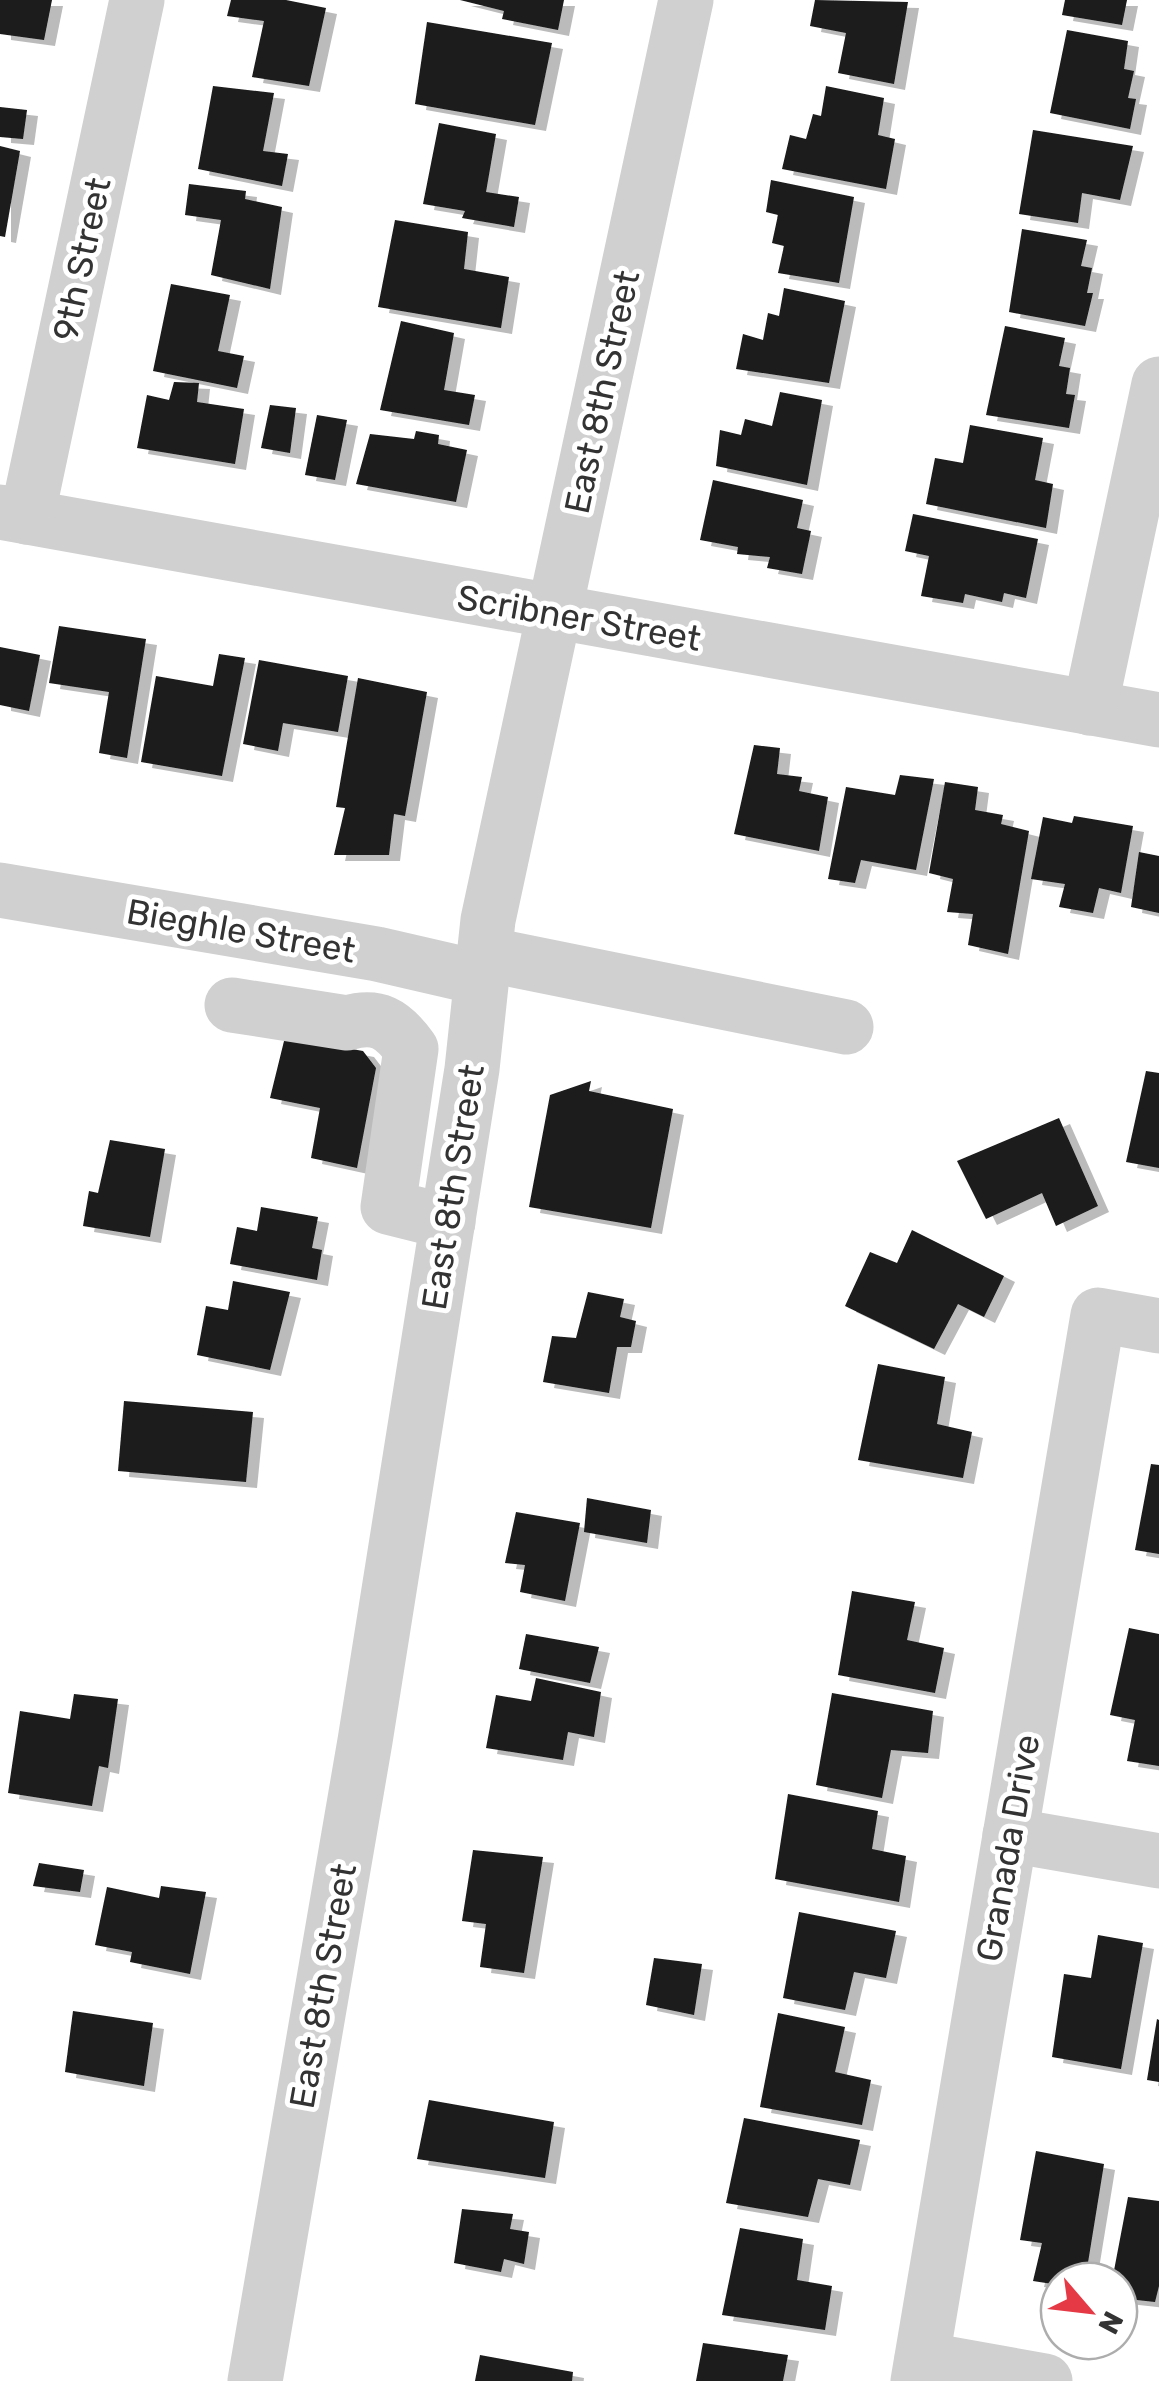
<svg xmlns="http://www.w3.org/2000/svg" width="1159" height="2381" font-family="Rubik,sans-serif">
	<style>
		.building { fill: #1a1a1a; filter: url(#shadow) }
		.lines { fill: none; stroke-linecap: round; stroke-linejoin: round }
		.minor { stroke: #d0d0d0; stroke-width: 55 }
		.labels { text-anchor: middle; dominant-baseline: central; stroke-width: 10; stroke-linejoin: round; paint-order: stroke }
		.street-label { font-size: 35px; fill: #333; stroke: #fff }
	</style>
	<defs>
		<filter id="shadow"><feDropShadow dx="11" dy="6" stdDeviation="0" flood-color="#0004"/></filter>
	</defs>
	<rect width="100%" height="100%" fill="#fff"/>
	<g class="building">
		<polygon points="0,0 52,0 44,40 0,34"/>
		<polygon points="231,0 286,0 326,8 309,86 252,77 264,21 227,16"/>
		<polygon points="460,0 564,0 558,30 502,19 504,11"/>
		<polygon points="815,0 908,2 894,84 838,73 846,33 810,26"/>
		<polygon points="1065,0 1127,0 1122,25 1062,15"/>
		<polygon points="427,22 552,43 535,125 415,104"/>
		<polygon points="1067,30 1128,41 1124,69 1134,71 1128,98 1136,99 1130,129 1050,113"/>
		<polygon points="213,86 274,93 263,151 288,154 282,186 198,169"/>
		<polygon points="826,86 884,98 878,135 895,139 886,189 782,169 790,135 806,139 813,114 821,116"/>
		<polygon points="0,107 27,110 23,139 0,137"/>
		<polygon points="439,123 496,134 486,192 519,197 514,227 462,218 465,211 423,204"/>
		<polygon points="1033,130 1133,146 1120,200 1082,193 1078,223 1019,214"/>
		<polygon points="0,146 20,151 5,237 0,236"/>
		<polygon points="771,180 854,197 839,283 778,273 784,246 772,243 778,215 766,212"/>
		<polygon points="189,184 246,191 245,199 282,207 270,289 211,275 221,220 185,215"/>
		<polygon points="395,220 468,232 464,269 509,277 501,328 378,307"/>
		<polygon points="1022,229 1087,240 1081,266 1092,268 1087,293 1093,293 1085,326 1009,312"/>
		<polygon points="171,284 230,295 218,351 244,356 237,388 153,371"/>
		<polygon points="784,288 845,301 829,383 736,369 743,334 763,340 768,313 779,316"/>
		<polygon points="401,321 454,333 444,390 475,395 469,425 380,410"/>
		<polygon points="1005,326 1065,338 1059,366 1070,368 1066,394 1075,395 1069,428 986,415"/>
		<polygon points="174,382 199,383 197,402 244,409 235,464 137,448 147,395 169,400"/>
		<polygon points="780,392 822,400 807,485 716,466 720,430 741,435 745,419 772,426"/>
		<polygon points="270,405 296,408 290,453 261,448"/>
		<polygon points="317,415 347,420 335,480 305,475"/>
		<polygon points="970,425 1043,438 1035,480 1053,484 1046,528 926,504 935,458 963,463"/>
		<polygon points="416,431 439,435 438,444 467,450 456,502 356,484 370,434 414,439"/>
		<polygon points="713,480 803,500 797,528 811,531 802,574 767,568 770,557 737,554 738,547 700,540"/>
		<polygon points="913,514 1038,539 1026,598 1004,593 1002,602 965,594 963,603 921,596 929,556 905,551"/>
		<polygon points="59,626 146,639 127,758 99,753 109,692 49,683"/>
		<polygon points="0,647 40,655 29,711 0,705"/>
		<polygon points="219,654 245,658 222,776 141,762 156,676 213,686"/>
		<polygon points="259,660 348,676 338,732 283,723 278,751 243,744"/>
		<polygon points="358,678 427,692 405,816 394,814 389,855 334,855 345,808 336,807"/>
		<polygon points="754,745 780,748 777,774 802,777 799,791 828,797 819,851 734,834"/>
		<polygon points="900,775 934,779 916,870 861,860 855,883 828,879 846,787 895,795"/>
		<polygon points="945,782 978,787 975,810 1003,815 1001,824 1029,831 1008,954 968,945 973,914 947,912 953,879 929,873"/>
		<polygon points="1074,816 1133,826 1121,893 1099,888 1093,913 1059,907 1065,884 1031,879 1043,817 1072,823"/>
		<polygon points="1139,852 1159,856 1159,913 1131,907"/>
		<polygon points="285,1037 363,1051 376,1068 357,1168 311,1158 320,1108 270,1098"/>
		<polygon points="1146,1071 1159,1073 1159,1168 1126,1162"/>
		<polygon points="591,1081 589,1091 673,1109 651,1228 529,1207 550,1095"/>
		<polygon points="1059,1118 1098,1206 1056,1226 1042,1193 986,1219 957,1161"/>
		<polygon points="110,1140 165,1149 150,1237 83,1226 89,1191 98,1193"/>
		<polygon points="261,1207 318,1217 312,1248 322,1250 317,1280 230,1264 237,1227 257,1231"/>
		<polygon points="912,1230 1004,1276 984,1317 958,1304 934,1349 845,1306 870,1252 897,1263"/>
		<polygon points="233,1281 290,1292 270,1370 197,1355 206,1306 228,1310"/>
		<polygon points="588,1292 624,1299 620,1317 636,1321 631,1347 617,1347 609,1393 543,1382 552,1336 576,1338"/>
		<polygon points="878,1364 945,1377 937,1424 972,1432 963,1478 858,1460"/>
		<polygon points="124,1401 253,1412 246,1482 118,1471"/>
		<polygon points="1151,1464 1159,1465 1159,1554 1135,1550"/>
		<polygon points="587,1498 651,1510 647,1543 584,1532"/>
		<polygon points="516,1512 580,1523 565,1601 520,1592 525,1565 505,1563"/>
		<polygon points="852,1591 915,1602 907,1640 944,1648 935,1693 838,1675"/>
		<polygon points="1129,1628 1159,1634 1159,1766 1127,1761 1135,1720 1110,1715"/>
		<polygon points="526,1634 599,1647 590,1683 519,1669"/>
		<polygon points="536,1678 601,1692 594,1737 568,1732 563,1760 486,1748 496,1695 531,1701"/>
		<polygon points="832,1693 933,1711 928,1753 891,1750 882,1798 816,1785"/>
		<polygon points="74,1694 118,1699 108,1768 99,1766 92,1806 8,1793 20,1711 70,1719"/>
		<polygon points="788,1794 878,1811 872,1849 906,1856 899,1902 775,1879"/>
		<polygon points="473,1850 543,1857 524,1973 480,1967 486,1924 462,1921"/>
		<polygon points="39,1863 84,1870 80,1892 33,1886"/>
		<polygon points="161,1886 206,1892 190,1974 130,1962 132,1952 95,1945 107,1887 159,1898"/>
		<polygon points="799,1912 896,1931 886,1978 854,1972 845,2010 783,1998"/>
		<polygon points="1098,1935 1143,1943 1121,2069 1052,2057 1064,1974 1091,1978"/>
		<polygon points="654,1958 702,1964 694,2015 646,2005"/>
		<polygon points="73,2011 153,2023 144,2086 65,2072"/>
		<polygon points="778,2013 845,2027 835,2072 871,2080 862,2125 760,2107"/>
		<polygon points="1157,2019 1159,2020 1159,2082 1147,2080"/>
		<polygon points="429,2100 554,2122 545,2178 417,2159"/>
		<polygon points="744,2118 860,2140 850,2185 818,2179 808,2217 726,2203"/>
		<polygon points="1036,2151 1104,2164 1085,2281 1059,2281 1059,2285 1033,2281 1042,2243 1020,2240"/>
		<polygon points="1128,2197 1159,2201 1159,2286 1155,2302 1119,2298 1119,2281 1112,2281"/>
		<polygon points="462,2209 513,2214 510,2229 529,2232 524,2264 504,2259 501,2272 454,2263"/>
		<polygon points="740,2228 803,2239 797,2280 832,2286 825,2330 722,2315"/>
		<polygon points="703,2343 788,2355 783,2381 696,2381"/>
		<polygon points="480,2355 573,2372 572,2381 475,2381"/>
	</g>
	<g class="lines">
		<g class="minor">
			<polyline points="0,512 1159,720"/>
			<polyline points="27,517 137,0"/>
			<polyline points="1090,708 1159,384"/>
			<polyline points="0,890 377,954 481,978"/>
			<polyline points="485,954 846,1027"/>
			<path d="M232,1005L347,1023C378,1014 393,1024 411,1049L388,1207L448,1222"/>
			<polyline points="1010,1835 1159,1861"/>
			<polyline points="922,2359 1045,2381"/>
			<polyline points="255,2381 365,1741 472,1069 488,920 686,0"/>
			<polyline points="918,2381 1098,1315 1159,1326"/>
		</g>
	</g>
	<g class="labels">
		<g class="street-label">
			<text transform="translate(82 259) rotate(-78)">9th Street</text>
			<text transform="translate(602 392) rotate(-78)">East 8th Street</text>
			<text transform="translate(579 618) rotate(10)">Scribner Street</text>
			<text transform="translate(241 931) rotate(10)">Bieghle Street</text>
			<text transform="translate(453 1187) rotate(-81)">East 8th Street</text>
			<text transform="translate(1008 1848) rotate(-80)">Granada Drive</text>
			<text transform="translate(323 1986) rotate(-80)">East 8th Street</text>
		</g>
	</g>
	<g transform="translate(1089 2311) rotate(118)"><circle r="48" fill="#ffffff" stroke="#adadad" stroke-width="2.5"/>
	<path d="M0-8L18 38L0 25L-18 38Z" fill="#e63946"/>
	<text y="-15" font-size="28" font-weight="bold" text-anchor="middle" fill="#333333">N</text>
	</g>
</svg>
